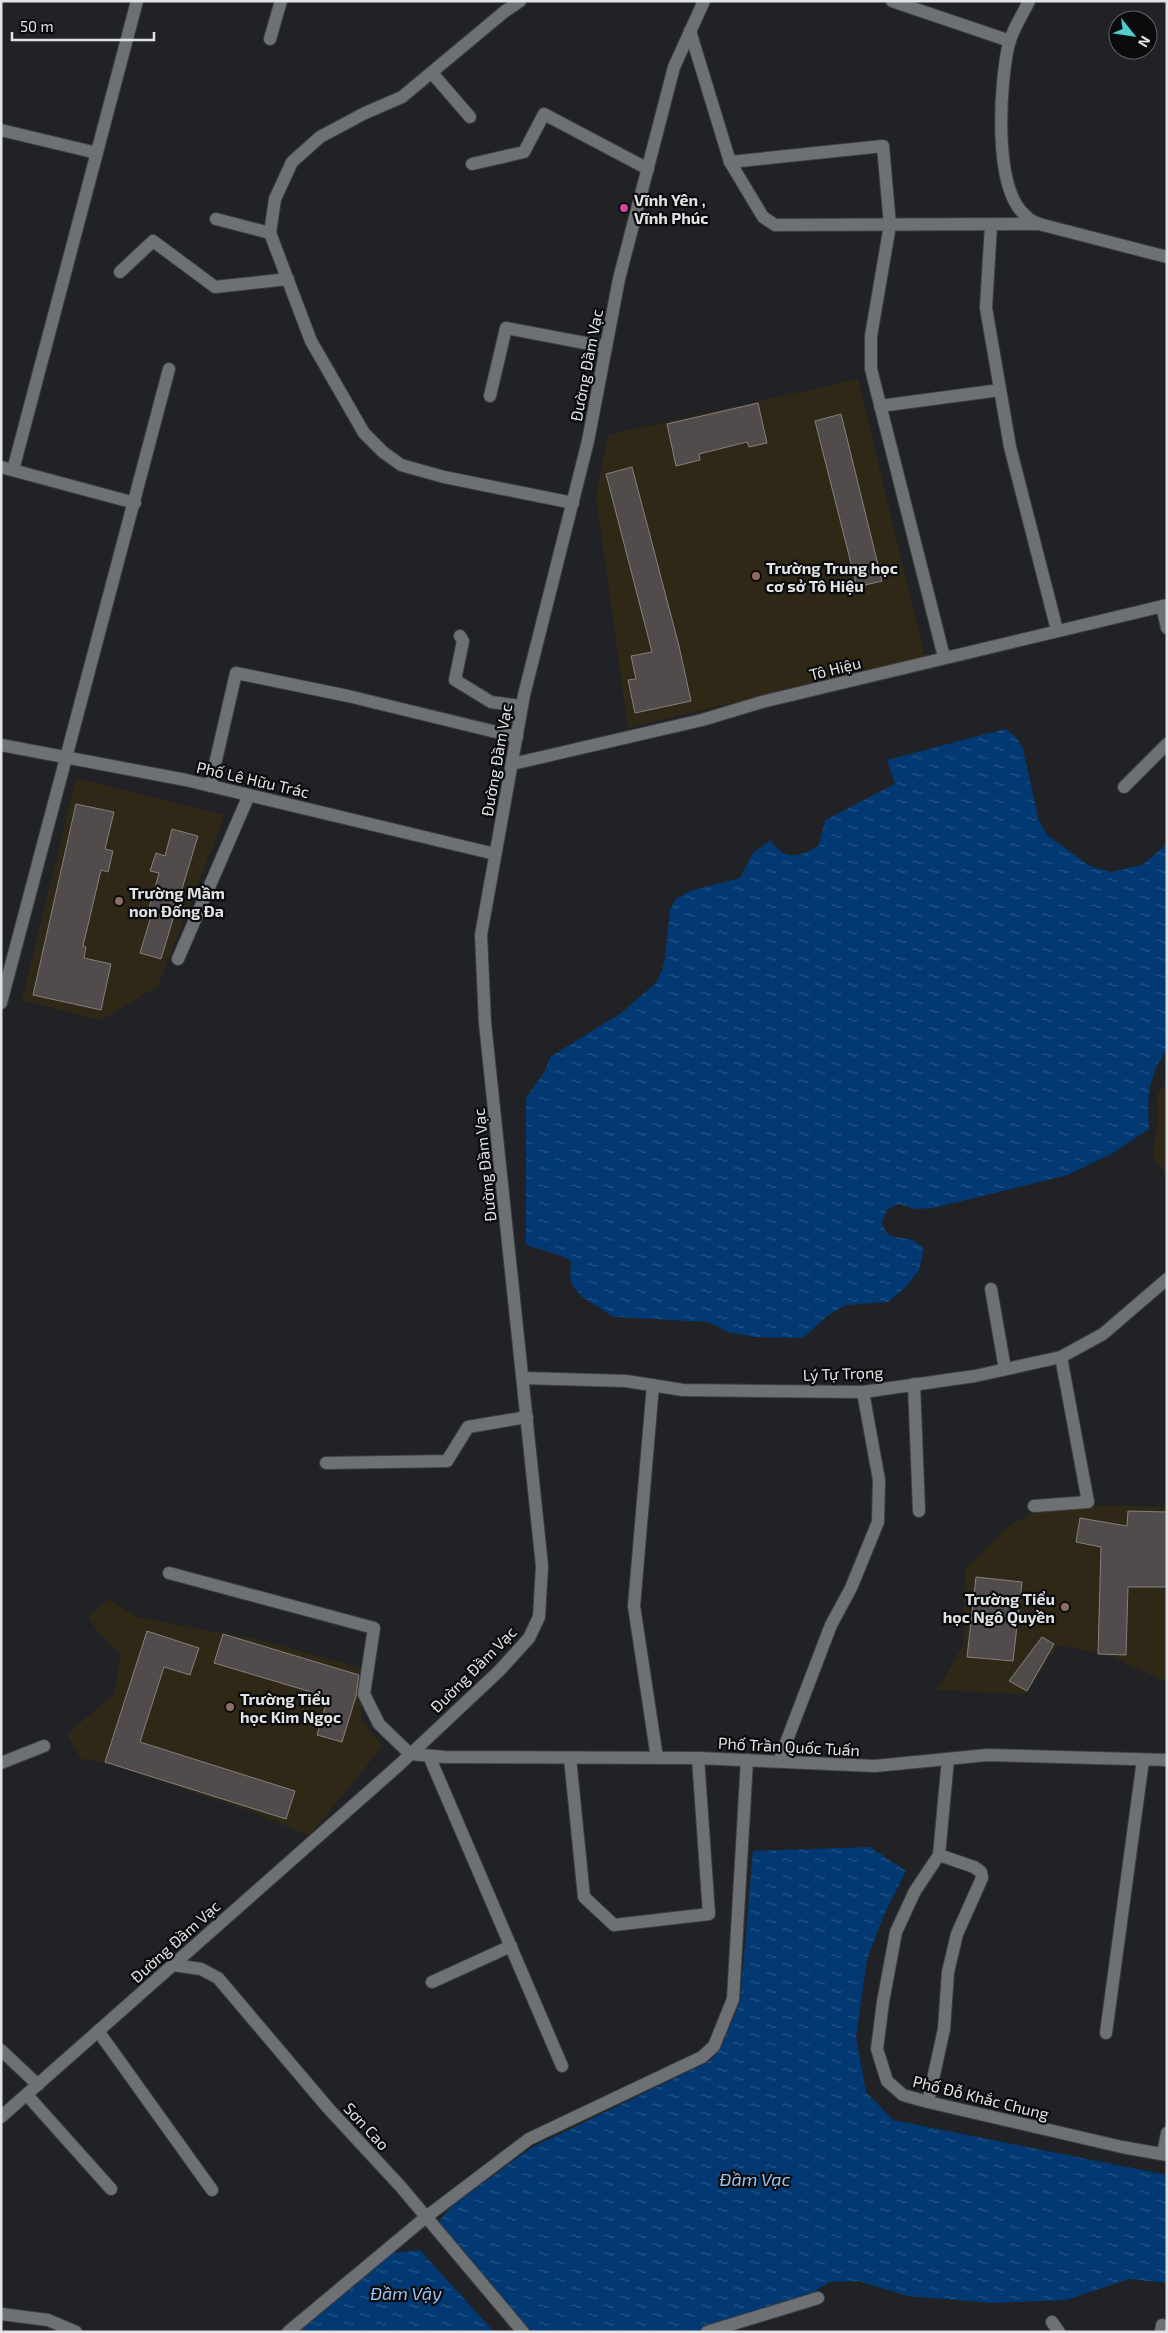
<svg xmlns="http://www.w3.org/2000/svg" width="1168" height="2333" font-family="'Exo 2',sans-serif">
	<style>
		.education { fill: #2f2817 }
		.water { fill: url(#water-ripples) }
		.building { fill: #514c4b; stroke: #85807f }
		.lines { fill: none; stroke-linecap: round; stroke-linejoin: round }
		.minor-casing { stroke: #3d3f42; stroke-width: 14 }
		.minor { stroke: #6e7174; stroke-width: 12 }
		.hotel-dot { fill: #d1479c; stroke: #0a0b0d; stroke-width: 2 }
		.education-dot { fill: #8d6e63; stroke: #0a0b0d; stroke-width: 2 }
		.labels { text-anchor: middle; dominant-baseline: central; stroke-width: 4.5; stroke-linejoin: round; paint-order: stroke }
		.poi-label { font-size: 16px; font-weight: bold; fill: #e1e3e5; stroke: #0a0b0d; text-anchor: start }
		.street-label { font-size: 16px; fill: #e1e3e5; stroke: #0a0b0d }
		.water-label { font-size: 18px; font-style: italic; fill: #9bc3f6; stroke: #0a0b0d }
	</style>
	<defs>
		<pattern id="water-ripples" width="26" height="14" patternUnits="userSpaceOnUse" patternTransform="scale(1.25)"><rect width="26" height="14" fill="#023972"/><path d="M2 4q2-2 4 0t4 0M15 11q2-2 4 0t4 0" fill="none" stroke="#275686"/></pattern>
	</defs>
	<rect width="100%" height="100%" fill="#202225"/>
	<g class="education">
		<polygon points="858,379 925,657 628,728 596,496 608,435"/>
		<polygon points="76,778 225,815 158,986 101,1020 22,1000"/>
		<polygon points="1167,1082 1167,1175 1152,1156 1158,1124 1157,1095"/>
		<polygon points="1102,1505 1167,1507 1167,1682 1110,1656 1058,1645 1025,1694 937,1690 963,1645 965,1570 1010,1525 1038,1511"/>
		<polygon points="109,1599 135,1617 260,1640 364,1669 361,1719 383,1746 309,1836 256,1813 103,1762 81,1759 67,1734 114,1694 121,1654 96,1629 88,1617"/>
	</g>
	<g class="water">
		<path d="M1005,729L1016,737L1023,749L1039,821L1048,836L1090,866L1110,872L1142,865L1167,844V1050C1148,1076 1147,1098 1149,1129L1113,1153L1068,1175L933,1208L915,1209L899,1204L887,1210L882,1222C887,1243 899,1234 914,1241C917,1243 921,1246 924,1249L919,1270L906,1287L888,1302L846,1305L827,1316L803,1338L754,1337L728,1332L708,1322L614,1317L582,1297L573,1286L570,1277L571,1261L562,1256L526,1245V1098L545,1071L550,1057L621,1013L656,983L662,971L665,957L670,910L676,899L690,891L740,878L753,853L771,840C783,862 802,857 819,845L825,820L895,784L887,760Z"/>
		<polygon points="870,1847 906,1871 883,1917 867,1960 856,2037 866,2092 893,2120 1167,2175 1167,2283 1129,2279 1066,2300 992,2303 908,2296 858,2281 830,2282 808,2295 695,2332 529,2332 438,2222 453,2205 531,2148 710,2061 724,2040 740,2001 753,1851"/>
		<polygon points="420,2250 494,2332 296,2332 391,2253"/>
	</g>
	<g class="building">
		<polygon points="758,403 767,443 749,447 747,442 699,454 700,460 676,466 667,424"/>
		<polygon points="841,414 882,581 857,587 815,421"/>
		<polygon points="632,467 679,646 691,701 635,713 628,680 636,679 631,656 652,652 606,474"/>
		<polygon points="76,804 114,812 105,849 113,851 108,872 101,870 83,946 86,947 84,958 111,964 101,1010 33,995"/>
		<polygon points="172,829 198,836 161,959 140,953 152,913 148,912 159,873 150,871 156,853 165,856"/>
		<polygon points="1128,1511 1167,1512 1167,1587 1128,1587 1126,1655 1098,1654 1101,1547 1076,1542 1080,1518 1127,1526"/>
		<polygon points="976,1577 1022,1582 1013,1661 967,1657"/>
		<polygon points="147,1631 199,1648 190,1675 164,1667 140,1742 295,1791 286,1819 105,1762"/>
		<polygon points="223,1634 359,1675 356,1696 342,1742 317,1735 328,1697 214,1663"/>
		<polygon points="1042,1637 1054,1644 1027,1691 1009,1681"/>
	</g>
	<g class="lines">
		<defs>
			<g id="minor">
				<polyline points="520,1 504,12 402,97 365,113 320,137 292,162 275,199 270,233 311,341 364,433 383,452 401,465 444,477 573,503"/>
				<polyline points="892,1 1010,41"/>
				<path d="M1029,1C1023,14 1013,29 1009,43C1000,81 992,189 1026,216C1029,220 1035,222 1039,224L1167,257"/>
				<polyline points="690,31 730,162 883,146 890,225 871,336 871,369 944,657"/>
				<polyline points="270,39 281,1"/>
				<polyline points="432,73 470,117"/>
				<polyline points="1,130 97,153"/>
				<polyline points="730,162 763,217 775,225 1039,224"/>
				<polyline points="472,164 524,152 544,114 648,169"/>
				<polyline points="216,219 270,233"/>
				<polyline points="991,225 986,308 1010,447 1057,630"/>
				<polyline points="120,272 153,241 215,287 288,279"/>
				<polyline points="490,396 506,328 606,347"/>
				<polyline points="880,406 1000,390"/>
				<polyline points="1,467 135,503"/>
				<polyline points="13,470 137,1"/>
				<polyline points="1162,606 1167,628"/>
				<polyline points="460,636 463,641 455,680 491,702 522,706"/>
				<polyline points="1,745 186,780 495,854"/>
				<polyline points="512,764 702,720 762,702 1167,605"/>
				<polyline points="210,786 236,673 348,696 517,737"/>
				<polyline points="1124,787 1167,744"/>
				<polyline points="178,959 249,795"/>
				<polyline points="1,1003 169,369"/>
				<polyline points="991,1289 1005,1369"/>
				<polyline points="523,1378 626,1381 683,1390 863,1392 975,1376 1061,1357 1103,1334 1167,1279"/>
				<polyline points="914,1384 919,1511"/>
				<polyline points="653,1385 634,1606 657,1758"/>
				<polyline points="326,1463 447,1461 468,1427 527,1417"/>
				<polyline points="1034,1506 1088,1502 1061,1357"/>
				<polyline points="169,1573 374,1628 364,1694 379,1724 410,1754 445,1757 698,1758 875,1766 987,1755 1167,1760"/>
				<polyline points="429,1756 562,2066"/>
				<polyline points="570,1758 584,1897 614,1925 709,1914 698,1758"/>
				<polyline points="948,1759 939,1855 915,1891 896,1932 883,2002 877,2049 887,2081 903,2095 928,2102 1122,2147 1167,2155"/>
				<polyline points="779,1761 831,1625 851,1588 878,1522 879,1480 863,1392"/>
				<polyline points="1,1763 44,1746"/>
				<polyline points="173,1965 201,1969 218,1978 328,2108 401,2187 523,2332"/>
				<polyline points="432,1982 511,1946"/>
				<polyline points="98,2031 212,2190"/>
				<polyline points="1106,2033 1143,1760"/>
				<polyline points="1,2050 38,2085"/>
				<polyline points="27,2095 111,2189"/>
				<polyline points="928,2102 944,2029 948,1972 957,1934 982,1878 981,1872 974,1867 939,1855"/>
				<polyline points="1,2117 399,1765 499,1671 529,1638 539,1617 542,1566 485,1023 481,935 524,695 588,441 619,279 674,67 704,1"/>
				<polyline points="1163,2154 1167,2133"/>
				<polyline points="1,2314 48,2320 76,2332"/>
				<polyline points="1052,2322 1059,2332"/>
				<polyline points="288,2332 426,2217 529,2139 702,2057 714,2046 733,1999 747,1760"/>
				<polyline points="707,2332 818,2298"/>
				<polyline points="1161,2332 1162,2325"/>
			</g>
		</defs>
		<use href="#minor" class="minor-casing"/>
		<use href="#minor" class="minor"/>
	</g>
	<circle class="hotel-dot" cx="624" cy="208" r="5"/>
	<g class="education-dot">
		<circle cx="756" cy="576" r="5"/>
		<circle cx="119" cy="901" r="5"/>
		<circle cx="1065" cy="1607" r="5"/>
		<circle cx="230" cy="1707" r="5"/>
	</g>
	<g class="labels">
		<g class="poi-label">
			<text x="634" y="199">Vĩnh Yên ,<tspan x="634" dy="18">Vĩnh Phúc</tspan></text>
			<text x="766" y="567">Trường Trung học<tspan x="766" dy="18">cơ sở Tô Hiệu</tspan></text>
			<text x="129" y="892">Trường Mầm<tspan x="129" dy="18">non Đống Đa</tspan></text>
			<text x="1055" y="1598" text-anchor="end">Trường Tiểu<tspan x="1055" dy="18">học Ngô Quyền</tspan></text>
			<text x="240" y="1698">Trường Tiểu<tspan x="240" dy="18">học Kim Ngọc</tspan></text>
		</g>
		<g class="street-label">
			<text transform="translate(586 365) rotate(-79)">Đường Đầm Vạc</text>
			<text transform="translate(835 668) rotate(-14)">Tô Hiệu</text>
			<text transform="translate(496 760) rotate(-80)">Đường Đầm Vạc</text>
			<text transform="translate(253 779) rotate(13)">Phố Lê Hữu Trác</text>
			<text transform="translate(484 1165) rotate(-96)">Đường Đầm Vạc</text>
			<text transform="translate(843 1373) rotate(-2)">Lý Tự Trọng</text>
			<text transform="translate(473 1669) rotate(-45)">Đường Đầm Vạc</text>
			<text transform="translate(789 1746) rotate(3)">Phố Trần Quốc Tuấn</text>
			<text transform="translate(175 1941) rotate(-42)">Đường Đầm Vạc</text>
			<text transform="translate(981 2097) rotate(14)">Phố Đỗ Khắc Chung</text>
			<text transform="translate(367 2126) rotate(47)">Sơn Cao</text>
		</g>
		<g class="water-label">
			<text x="755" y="2179">Đầm Vạc</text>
			<text x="406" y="2293">Đầm Vậy</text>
		</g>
	</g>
	<rect width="1168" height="2333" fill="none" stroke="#e1e3e5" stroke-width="5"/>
	<g transform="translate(1133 35) rotate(120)"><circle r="24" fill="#0a0b0d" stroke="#606163"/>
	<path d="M0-4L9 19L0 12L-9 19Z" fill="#52cdce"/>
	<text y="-8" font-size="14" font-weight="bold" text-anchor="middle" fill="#e1e3e5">N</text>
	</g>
	<path d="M12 32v8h142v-8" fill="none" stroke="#e1e3e5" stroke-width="2.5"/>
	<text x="20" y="32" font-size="15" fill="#e1e3e5" stroke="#0a0b0d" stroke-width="4" paint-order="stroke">50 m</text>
</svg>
